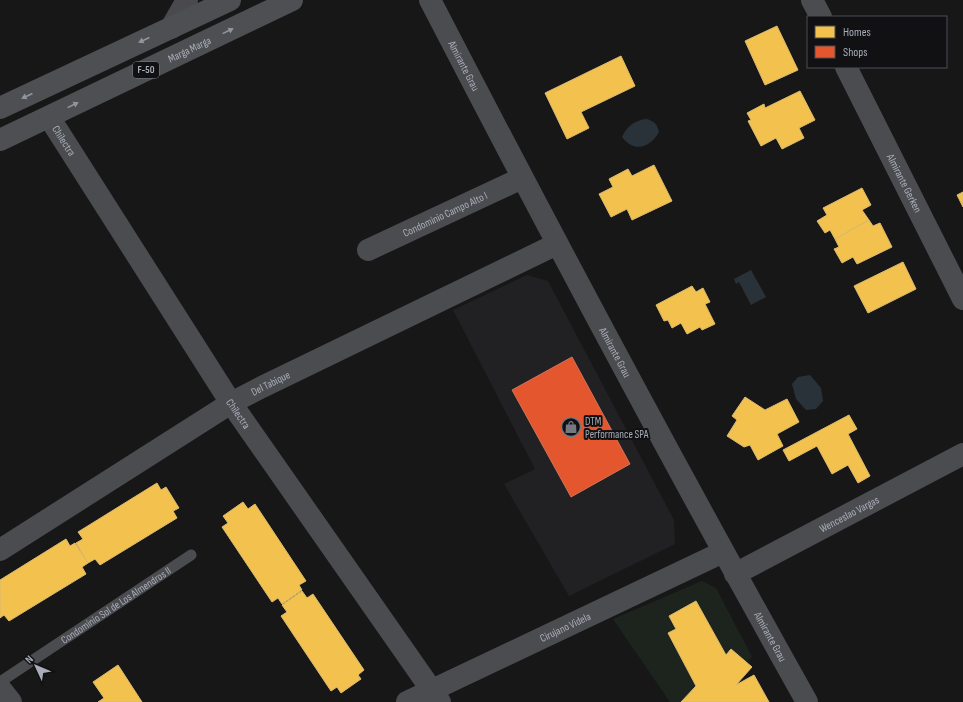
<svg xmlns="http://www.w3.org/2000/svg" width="963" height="702" font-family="'Sofia Sans Condensed',sans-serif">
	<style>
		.built { fill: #212123 }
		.green { fill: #1d241e }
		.water { fill: #2a3239 }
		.homes { fill: #f2c14e; stroke: #dcbb6e }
		.shops { fill: #e4572e; stroke: #d27157 }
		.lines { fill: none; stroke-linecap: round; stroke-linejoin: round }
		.service { stroke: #4b4c50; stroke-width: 11 }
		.minor { stroke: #4b4c50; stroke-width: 22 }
		.tertiary { stroke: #4b4c50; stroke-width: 22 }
		.secondary { stroke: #4a4a4e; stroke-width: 22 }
		.primary { stroke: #4d4f52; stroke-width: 22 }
		.oneway { fill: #91969e }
		.labels { text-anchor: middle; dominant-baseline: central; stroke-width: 4; stroke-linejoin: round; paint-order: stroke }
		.shield { fill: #111113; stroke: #7b7e86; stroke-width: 1 }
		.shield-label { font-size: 10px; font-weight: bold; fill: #a8adb8 }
		.street-label { font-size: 11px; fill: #a8adb8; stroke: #111113 }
		.poi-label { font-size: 11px; fill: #a8adb8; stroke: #111113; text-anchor: start }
	</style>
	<rect width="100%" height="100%" fill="#171717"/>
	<polygon class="built" points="527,275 548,281 674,520 675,544 569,596 504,484 535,469 453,310"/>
	<polygon class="green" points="702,581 716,588 752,657 746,662 726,655 696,601 669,615 676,629 668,633 696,686 681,702 670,702 613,619"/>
	<g class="water">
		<path d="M647,119C655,122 657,124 659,132C650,148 634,153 622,137C627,126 635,120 647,119Z"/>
		<polygon points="751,270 766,297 751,305 739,282 736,284 734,279"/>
		<polygon points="810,375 821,388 823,401 816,409 806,410 796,399 792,384 798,377"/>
	</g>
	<g class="homes">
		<polygon points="777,26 798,70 765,85 745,41"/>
		<polygon points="621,56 635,86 581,112 589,128 567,139 545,93"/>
		<polygon points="800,91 815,120 799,128 804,138 782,149 776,138 761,146 748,121 751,120 747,113 764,104 765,108"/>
		<polygon points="654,165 672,201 632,220 627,209 611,217 599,194 613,187 609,179 628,169 632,176"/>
		<polygon points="862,188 871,205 862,210 869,220 835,239 830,230 825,233 817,221 827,215 823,208"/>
		<polygon points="963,192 963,207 957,195"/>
		<polygon points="869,220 873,226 880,223 892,247 857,264 853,257 842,263 834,249 839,247 835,239"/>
		<polygon points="903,262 916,289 868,313 854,286"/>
		<polygon points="692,286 696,292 703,288 710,302 705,304 715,324 702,330 700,327 687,334 681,323 672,328 668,320 664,321 656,305"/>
		<polygon points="745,397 765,410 787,399 799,422 777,434 783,446 758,460 750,445 744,447 727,436 737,420 732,416"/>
		<polygon points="849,415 857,429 848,434 870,476 858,483 848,465 832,474 817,446 789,461 783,450"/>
		<polygon points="157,483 161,490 166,487 179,508 173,511 177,518 100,565 95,559 88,563 76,543 83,539 78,532"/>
		<polygon points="243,502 248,509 255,504 306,581 299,585 302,590 282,604 278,598 272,602 222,527 228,523 223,516"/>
		<polygon points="66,539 70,546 75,543 88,563 82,567 86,574 9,621 4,615 0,618 0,580"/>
		<polygon points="302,591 307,598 313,594 364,670 358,675 361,679 341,693 337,687 331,691 281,616 287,612 282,605"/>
		<polygon points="696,601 726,655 731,649 752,667 736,685 754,675 769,702 681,702 696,686 668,633 676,629 669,616"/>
		<polygon points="118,665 142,702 98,702 104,698 93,682"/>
	</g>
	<polygon class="shops" points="572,357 630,464 571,497 512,390"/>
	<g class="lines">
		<path class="service" id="s1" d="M0,682L191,555"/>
		<g class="minor">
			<polyline points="812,0 821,17"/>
			<path id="s2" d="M846,67L963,299"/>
			<path id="s3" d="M49,117L231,403L440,702"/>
			<path id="s4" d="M368,250L522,178"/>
			<path id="s5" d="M0,550L231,403L262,387L557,244"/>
			<path id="s6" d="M735,574L963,454"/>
			<path id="s7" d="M407,702L723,552"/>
		</g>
		<g class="tertiary">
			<path id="s8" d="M430,0C552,236 677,470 807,702"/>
			<polyline points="0,688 11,702"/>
		</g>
		<polyline class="secondary" points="171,28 187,0"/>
		<g class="primary">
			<polyline points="0,108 230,0"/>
			<path id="s9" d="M0,140L292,0"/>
		</g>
	</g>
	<defs><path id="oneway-solid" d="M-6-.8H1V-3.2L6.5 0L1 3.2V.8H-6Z"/></defs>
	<g class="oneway">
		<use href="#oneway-solid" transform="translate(228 31) rotate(-26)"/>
		<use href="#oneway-solid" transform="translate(144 40) rotate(155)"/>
		<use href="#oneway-solid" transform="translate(27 96) rotate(155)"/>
		<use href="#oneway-solid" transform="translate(73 105) rotate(-26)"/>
	</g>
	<defs>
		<symbol id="shop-ring" viewBox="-11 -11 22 22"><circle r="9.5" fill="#111113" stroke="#757880" stroke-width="1.5"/><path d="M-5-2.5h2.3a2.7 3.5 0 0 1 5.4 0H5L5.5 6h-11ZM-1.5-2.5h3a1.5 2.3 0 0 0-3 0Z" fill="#757880"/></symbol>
	</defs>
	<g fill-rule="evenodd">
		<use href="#shop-ring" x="560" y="416" width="22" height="22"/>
	</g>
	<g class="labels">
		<rect class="shield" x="133" y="62" width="26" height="16" rx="3"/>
		<g class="shield-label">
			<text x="146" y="70">F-50</text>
		</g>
		<g class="street-label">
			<text stroke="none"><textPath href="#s9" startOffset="210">Marga Marga</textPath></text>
			<text stroke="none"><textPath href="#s8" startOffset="74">Almirante Grau</textPath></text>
			<text stroke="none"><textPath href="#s3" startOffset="28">Chilectra</textPath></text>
			<text stroke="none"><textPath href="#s2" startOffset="130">Almirante Gerken</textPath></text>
			<text stroke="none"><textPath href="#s4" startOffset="85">Condominio Campo Alto I</textPath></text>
			<text stroke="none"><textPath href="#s8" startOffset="398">Almirante Grau</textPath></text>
			<text stroke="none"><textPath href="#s5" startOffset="318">Del Tabique</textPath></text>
			<text stroke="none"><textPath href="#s3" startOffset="352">Chilectra</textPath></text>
			<text stroke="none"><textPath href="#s6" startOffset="129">Wenceslao Vargas</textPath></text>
			<text stroke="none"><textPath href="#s1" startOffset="139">Condominio Sol de Los Almendros II</textPath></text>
			<text stroke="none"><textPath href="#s7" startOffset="175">Cirujano Videla</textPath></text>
			<text stroke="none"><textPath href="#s8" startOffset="722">Almirante Grau</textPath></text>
		</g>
		<g class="poi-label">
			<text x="585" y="421">DTM<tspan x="585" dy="13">Performance SPA</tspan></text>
		</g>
	</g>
	<rect x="807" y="16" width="140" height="52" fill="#111113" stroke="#4d4f55"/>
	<rect x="815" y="26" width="20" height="12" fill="#f2c14e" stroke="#4d4f55"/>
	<text x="843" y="36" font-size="12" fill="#a8adb8">Homes</text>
	<rect x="815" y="46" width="20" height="12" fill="#e4572e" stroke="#4d4f55"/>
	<text x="843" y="56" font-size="12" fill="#a8adb8">Shops</text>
	<g transform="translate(36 666) rotate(314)" stroke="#111113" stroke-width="3" paint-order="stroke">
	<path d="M0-3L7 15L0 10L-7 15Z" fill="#a8adb8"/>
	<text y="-6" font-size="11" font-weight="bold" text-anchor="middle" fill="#a8adb8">N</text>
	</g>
</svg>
